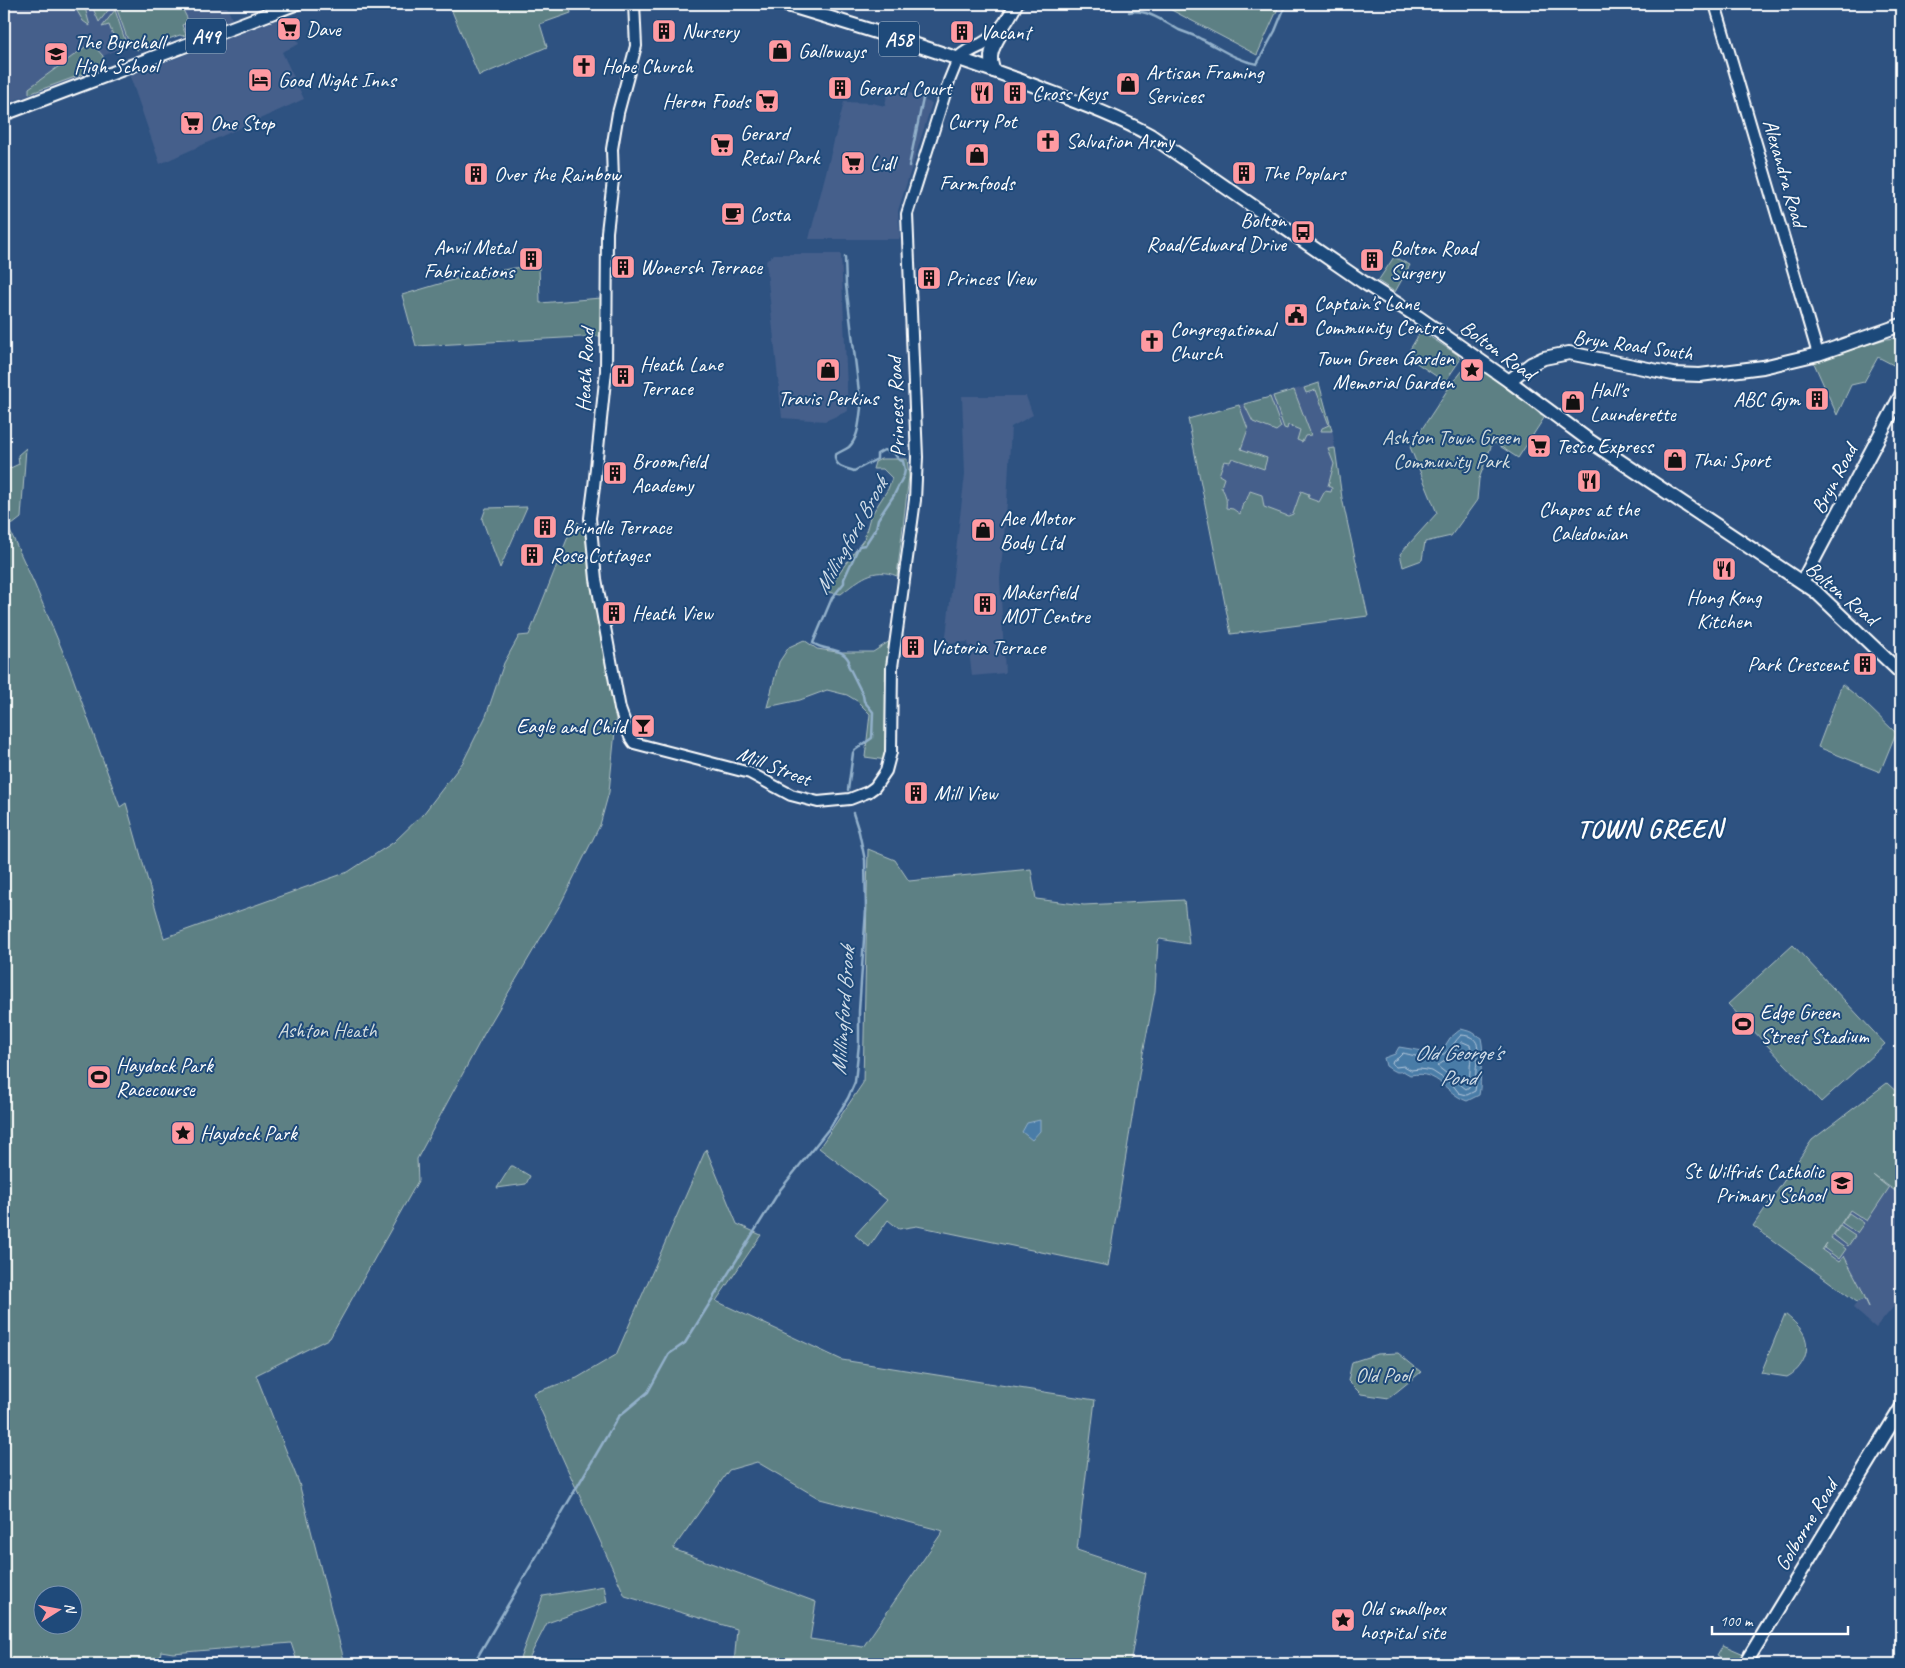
<svg xmlns="http://www.w3.org/2000/svg" width="1905" height="1668" font-family="Caveat,sans-serif">
	<style>
		.built { fill: #445f8b }
		.green { fill: #5d8084; stroke: #aec0c2; fill-rule: evenodd }
		.water { fill: #4a7ba7; stroke: #92b0ca }
		.lines { fill: none; stroke-linecap: round; stroke-linejoin: round }
		.shore { stroke: #b7cadc; stroke-width: 1 }
		.stream { stroke: #92b0ca; stroke-width: 2.5 }
		.minor-casing { stroke: #fff; stroke-width: 14 }
		.major-casing { stroke: #fff; stroke-width: 16 }
		.minor { stroke: #1f4a7a; stroke-width: 10 }
		.major { stroke: #1f4a7a; stroke-width: 12 }
		.labels { text-anchor: middle; dominant-baseline: central; stroke-width: 4; stroke-linejoin: round; paint-order: stroke }
		.shield { fill: #1f4a7a; stroke: #bcc9d7; stroke-width: 1 }
		.shield-label { font-size: 20px; font-weight: bold; fill: #fff }
		.poi-label { font-size: 21px; fill: #fff; stroke: #1f4a7a; text-anchor: start }
		.street-label { font-size: 21px; fill: #fff; stroke: #1f4a7a }
		.park-label { font-size: 21px; fill: #d6dfe0; stroke: #1f4a7a }
		.water-label { font-size: 22px; font-style: italic; fill: #d2dee9; stroke: #1f4a7a }
		.district-label { font-size: 26px; font-weight: bold; letter-spacing: 1px; fill: #fff; stroke: #1f4a7a }
	</style>
	<rect width="100%" height="100%" fill="#2e5281"/>
	<filter id="ink" filterUnits="userSpaceOnUse"><feTurbulence type="fractalNoise" baseFrequency=".02" numOctaves="2"/><feDisplacementMap in="SourceGraphic" scale="10" xChannelSelector="R" yChannelSelector="G"/><feConvolveMatrix kernelMatrix="1 2 1 2 8 2 1 2 1" color-interpolation-filters="sRGB"/></filter>
	<g filter="url(#ink)">
		<g class="built">
			<polygon points="4,4 226,4 232,19 184,36 180,35 137,50 135,45 112,52 103,56 104,64 99,70 4,104"/>
			<polygon points="287,16 299,44 282,52 304,99 160,164 130,76"/>
			<polygon points="888,88 926,97 925,101 932,103 898,211 900,237 899,239 809,239 844,102 872,103 885,106"/>
			<polygon points="774,254 841,254 848,411 825,421 782,418 766,261"/>
			<polygon points="1319,383 1332,427 1342,498 1368,616 1231,634 1188,419"/>
			<polygon points="962,396 1026,396 1033,415 1011,427 1007,503 1000,579 1005,673 972,676 968,642 945,644 965,474"/>
			<polygon points="1887,1083 1901,1096 1901,1298 1876,1328 1853,1308 1857,1302 1753,1226 1812,1140"/>
		</g>
		<g class="green">
			<polygon points="73,4 84,4 90,26 83,21"/>
			<polygon points="91,4 111,4 110,8 99,22"/>
			<polygon points="115,4 180,4 189,22 182,25 186,35 182,36 180,35 137,50 135,45 130,46"/>
			<polygon points="449,4 569,4 571,13 540,24 547,47 479,76"/>
			<polygon points="1160,4 1280,4 1257,55"/>
			<polygon points="115,10 125,40 122,49 119,50 109,25 102,27"/>
			<polygon points="88,45 95,47 103,56 102,67 29,94 29,88"/>
			<polygon points="1394,257 1410,265 1395,292 1378,281"/>
			<polygon points="539,264 540,303 601,298 600,336 416,346 402,295 466,276"/>
			<polygon points="1421,331 1458,355 1460,360 1445,382 1406,356"/>
			<polygon points="1897,338 1901,340 1901,369 1878,357 1864,382 1851,385 1837,415 1813,361 1886,339"/>
			<polygon points="1474,356 1544,418 1518,458 1495,443 1492,444 1479,479 1477,500 1451,536 1425,542 1422,560 1403,567 1400,554 1437,513 1410,447 1448,389"/>
			<polygon points="1319,383 1332,431 1321,431 1322,428 1329,425 1316,390 1306,393 1304,388"/>
			<polygon points="1294,390 1311,435 1305,436 1302,442 1297,440 1300,430 1288,425 1287,429 1284,428 1273,396"/>
			<polygon points="1270,397 1281,427 1276,431 1253,422 1244,404"/>
			<path d="M1239,405L1248,429L1241,449L1267,458L1264,469L1232,458L1230,462L1224,461L1219,475L1224,478L1221,487C1226,494 1227,500 1226,508L1233,509L1240,514L1243,503L1247,499L1250,491L1262,495L1264,507L1288,516L1293,514L1301,491L1309,494L1308,498L1319,502L1325,491L1331,492L1332,488L1328,486L1334,464L1328,449L1335,448L1342,498L1368,616L1231,634L1188,419Z"/>
			<polygon points="26,448 21,518 12,525 4,507 4,471 19,464 18,455"/>
			<path d="M881,459H907L909,476L897,576C873,566 859,580 841,594L825,592L864,539L870,517L888,489L892,478L883,469H873L875,462Z"/>
			<polygon points="527,507 500,568 482,519 486,508"/>
			<path d="M4,518L34,583L68,664L120,807L126,803L164,938L348,872L394,842L424,813L463,762L486,716L504,663L519,636L529,635L573,524L578,522L584,528L616,721L609,792L600,825L560,905L484,1034L417,1159L418,1181L330,1338L256,1375L299,1483L345,1664H298L291,1643L173,1653L161,1651L159,1664H4ZM42,1596H72V1626H42Z"/>
			<polygon points="804,640 817,649 837,652 873,652 890,641 886,760 865,757 870,714 857,701 847,695 827,690 800,700 767,707 779,662 789,647"/>
			<polygon points="1842,684 1865,703 1896,733 1880,772 1818,747"/>
			<polygon points="868,849 895,860 909,881 1031,869 1036,899 1084,905 1184,900 1189,944 1160,939 1158,941 1155,991 1140,1069 1108,1266 917,1226 899,1229 888,1220 869,1247 855,1235 887,1200 819,1148 863,1083"/>
			<polygon points="1793,945 1885,1044 1821,1102 1728,1004"/>
			<polygon points="1887,1083 1901,1096 1901,1195 1874,1176 1889,1188 1867,1221 1850,1210 1831,1238 1846,1249 1839,1259 1824,1248 1827,1243 1822,1250 1839,1262 1844,1256 1861,1288 1869,1307 1865,1299 1857,1302 1753,1226 1812,1140"/>
			<path d="M706,1149L737,1224L761,1235L716,1301L842,1360L1095,1400L1077,1550L1146,1573L1130,1664H734L737,1629L625,1596L533,1393L577,1378L616,1355ZM757,1462L820,1499L943,1531L863,1647L810,1639L816,1602L673,1549L729,1470Z"/>
			<polygon points="511,1166 513,1166 530,1176 526,1184 497,1188"/>
			<polygon points="1849,1213 1864,1223 1857,1233 1842,1223"/>
			<polygon points="1840,1226 1855,1236 1848,1246 1834,1235"/>
			<path d="M1785,1314C1791,1319 1798,1325 1802,1331C1813,1348 1803,1369 1787,1377L1761,1373Z"/>
			<polygon points="1398,1353 1421,1372 1389,1398 1361,1394 1348,1381 1352,1362 1377,1354"/>
			<polygon points="604,1586 607,1602 547,1623 526,1664 518,1664 543,1596"/>
			<polygon points="1723,1645 1744,1654 1737,1664 1722,1664 1719,1663 1722,1658 1717,1655"/>
		</g>
		<g class="water">
			<path d="M1461,1029L1472,1032L1481,1038C1484,1052 1482,1057 1481,1071C1480,1079 1481,1086 1479,1095L1467,1101C1444,1093 1440,1070 1410,1075L1403,1071C1396,1074 1392,1070 1386,1066L1384,1058L1395,1054L1399,1047L1435,1053L1443,1049L1450,1038Z"/>
			<polygon points="1040,1120 1040,1131 1032,1140 1022,1132 1027,1123"/>
		</g>
		<g class="lines">
			<g class="shore">
				<path d="M1461,1035C1485,1036 1477,1055 1476,1070C1475,1077 1477,1083 1475,1091L1467,1095L1459,1093L1452,1084L1432,1071L1420,1069L1411,1070L1404,1066L1396,1067L1392,1064L1393,1061L1398,1058L1403,1053C1416,1056 1434,1062 1445,1053C1452,1048 1455,1041 1461,1035Z"/>
				<path d="M1463,1042L1470,1045C1473,1054 1470,1061 1470,1070C1469,1076 1471,1081 1469,1087L1466,1089L1437,1066L1451,1057L1458,1046Z"/>
			</g>
			<g class="stream">
				<polyline points="971,5 971,4"/>
				<path d="M1129,12C1145,8 1165,22 1179,30C1186,33 1194,35 1201,39C1220,48 1235,60 1257,64L1275,31L1286,4"/>
				<polyline points="909,166 925,89"/>
				<path d="M845,257L846,285L861,408C859,421 859,437 849,447C845,450 839,452 835,455C834,467 846,468 854,471L877,459V454L884,450L894,453L899,460L903,461L905,470L904,475L894,495L878,519L876,528L865,545L859,546L844,579V583L832,598L813,643C825,652 842,646 849,661L848,665L863,695L864,701L873,712L872,738L855,750L853,753L848,790"/>
				<polyline points="465,1664 475,1661 618,1417 648,1392 669,1354 685,1343 780,1190 831,1126 848,1098 855,1082 859,1044 859,1011 866,910 865,860 859,832 853,813"/>
			</g>
			<defs>
				<g id="minor">
					<polyline points="634,4 636,46 618,113 612,149 613,180 607,232 606,371 594,487 590,518 596,579 620,709 630,737 634,743 750,773 791,795 818,802 850,799 868,792 875,787 886,771 891,752 892,667 915,500 917,457 907,214 949,81 958,59"/>
					<polyline points="1715,4 1818,354"/>
				</g>
				<g id="major">
					<path d="M784,4C868,29 953,55 1035,86C1074,101 1114,115 1150,135L1363,282L1418,317L1509,381L1590,441L1815,591L1901,673"/>
					<path d="M958,59C965,52 972,49 981,45C999,35 1007,22 1016,4"/>
					<path d="M994,71C987,56 993,47 1001,33"/>
					<polyline points="4,114 295,4"/>
					<polyline points="1509,381 1531,364 1544,358 1569,353 1673,374 1700,375 1763,367 1818,354 1901,325"/>
					<polyline points="1802,582 1901,395"/>
					<polyline points="1745,1664 1901,1408"/>
				</g>
			</defs>
			<use href="#minor" class="minor-casing"/>
			<use href="#major" class="major-casing"/>
			<use href="#minor" class="minor"/>
			<use href="#major" class="major"/>
		</g>
	</g>
	<defs>
		<symbol id="supermarket-square" viewBox="-11 -11 22 22"><rect x="-9" y="-9" width="18" height="18" rx="4" fill="#ff9aa2" stroke="#1f4a7a"/><path d="M-6-5.5h2.5l.6 2H6L4.5 2H-2.5L-4.4-4H-6ZM-1.5 3.2a1.3 1.3 0 1 0 .1 0ZM3 3.2a1.3 1.3 0 1 0 .1 0Z" fill="#111"/></symbol>
		<symbol id="building-square" viewBox="-11 -11 22 22"><rect x="-9" y="-9" width="18" height="18" rx="4" fill="#ff9aa2" stroke="#1f4a7a"/><path d="M-4-6H4V6H1V3H-1V6H-4ZM-2.5-4.3h1.7v1.8h-1.7ZM.8-4.3h1.7v1.8H.8ZM-2.5-1h1.7V.8h-1.7ZM.8-1h1.7V.8H.8Z" fill="#111"/></symbol>
		<symbol id="shop-square" viewBox="-11 -11 22 22"><rect x="-9" y="-9" width="18" height="18" rx="4" fill="#ff9aa2" stroke="#1f4a7a"/><path d="M-5-2.5h2.3a2.7 3.5 0 0 1 5.4 0H5L5.5 6h-11ZM-1.5-2.5h3a1.5 2.3 0 0 0-3 0Z" fill="#111"/></symbol>
		<symbol id="school-square" viewBox="-11 -11 22 22"><rect x="-9" y="-9" width="18" height="18" rx="4" fill="#ff9aa2" stroke="#1f4a7a"/><path d="M0-5L7-2L0 1L-7-2ZM-4 1L0 2.5L4 1V4Q0 6-4 4Z" fill="#111"/></symbol>
		<symbol id="church-square" viewBox="-11 -11 22 22"><rect x="-9" y="-9" width="18" height="18" rx="4" fill="#ff9aa2" stroke="#1f4a7a"/><path d="M-1.2-6h2.4v3.5h3.3v2.4h-3.3V6h-2.4V-.1h-3.3v-2.4h3.3Z" fill="#111"/></symbol>
		<symbol id="hotel-square" viewBox="-11 -11 22 22"><rect x="-9" y="-9" width="18" height="18" rx="4" fill="#ff9aa2" stroke="#1f4a7a"/><path d="M-6-4.5h1.5V1H6V5H4.5V3h-9V5H-6ZM-4 0a1.8 1.8 0 1 1 3.6 0ZM.5 0V-2.5h3Q6-2.5 6 0Z" fill="#111"/></symbol>
		<symbol id="restaurant-square" viewBox="-11 -11 22 22"><rect x="-9" y="-9" width="18" height="18" rx="4" fill="#ff9aa2" stroke="#1f4a7a"/><path d="M-5-6h1v4h1v-4h1v4h1v-4h1v5L-1.5 .5V6h-2V.5L-5-1ZM5-6V6H3V1.5H1.5Q1.5-4 5-6Z" fill="#111"/></symbol>
		<symbol id="cafe-square" viewBox="-11 -11 22 22"><rect x="-9" y="-9" width="18" height="18" rx="4" fill="#ff9aa2" stroke="#1f4a7a"/><path d="M-5.5-4.5H6V0H3Q3 3.5 0 3.5H-2.5Q-5.5 3.5-5.5 0ZM3-3.2v2h1.7v-2ZM-6 4.5H4V6H-6Z" fill="#111"/></symbol>
		<symbol id="bus-square" viewBox="-11 -11 22 22"><rect x="-9" y="-9" width="18" height="18" rx="4" fill="#ff9aa2" stroke="#1f4a7a"/><path d="M-5-6H5V4H4V6H2V4H-2V6H-4V4H-5ZM-3.5-4V0h7V-4ZM-3.5 1.2v1.5H-2V1.2ZM2 1.2v1.5H3.5V1.2Z" fill="#111"/></symbol>
		<symbol id="civic-square" viewBox="-11 -11 22 22"><rect x="-9" y="-9" width="18" height="18" rx="4" fill="#ff9aa2" stroke="#1f4a7a"/><path d="M-.6-6.5H3V-4.5H.6V-3L4-1V1h2V6H-6V1h2V-1L-.6-3ZM-1.2 2.5V6h2.4V2.5Z" fill="#111"/></symbol>
		<symbol id="sight-square" viewBox="-11 -11 22 22"><rect x="-9" y="-9" width="18" height="18" rx="4" fill="#ff9aa2" stroke="#1f4a7a"/><path d="M0-6L1.8-2.2L6-1.7L2.9 1.2L3.7 5.4L0 3.3L-3.7 5.4L-2.9 1.2L-6-1.7L-1.8-2.2Z" fill="#111"/></symbol>
		<symbol id="bar-square" viewBox="-11 -11 22 22"><rect x="-9" y="-9" width="18" height="18" rx="4" fill="#ff9aa2" stroke="#1f4a7a"/><path d="M-6-5H6L.8 .8V4.5H3.5V6h-7V4.5H-.8V.8Z" fill="#111"/></symbol>
		<symbol id="stadium-square" viewBox="-11 -11 22 22"><rect x="-9" y="-9" width="18" height="18" rx="4" fill="#ff9aa2" stroke="#1f4a7a"/><path d="M0-5a6.5 5 0 1 0 0 10a6.5 5 0 1 0 0-10ZM-3.5-1.8h7v3.6h-7Z" fill="#111"/></symbol>
	</defs>
	<g fill-rule="evenodd">
		<use href="#supermarket-square" x="275" y="15" width="28" height="28"/>
		<use href="#building-square" x="650" y="17" width="28" height="28"/>
		<use href="#building-square" x="948" y="18" width="28" height="28"/>
		<use href="#shop-square" x="766" y="37" width="28" height="28"/>
		<use href="#school-square" x="42" y="40" width="28" height="28"/>
		<use href="#church-square" x="570" y="52" width="28" height="28"/>
		<use href="#hotel-square" x="246" y="66" width="28" height="28"/>
		<use href="#shop-square" x="1114" y="70" width="28" height="28"/>
		<use href="#building-square" x="826" y="74" width="28" height="28"/>
		<use href="#restaurant-square" x="968" y="79" width="28" height="28"/>
		<use href="#building-square" x="1001" y="79" width="28" height="28"/>
		<use href="#supermarket-square" x="753" y="87" width="28" height="28"/>
		<use href="#supermarket-square" x="178" y="109" width="28" height="28"/>
		<use href="#church-square" x="1034" y="127" width="28" height="28"/>
		<use href="#supermarket-square" x="708" y="131" width="28" height="28"/>
		<use href="#shop-square" x="963" y="141" width="28" height="28"/>
		<use href="#supermarket-square" x="839" y="149" width="28" height="28"/>
		<use href="#building-square" x="1230" y="159" width="28" height="28"/>
		<use href="#building-square" x="462" y="160" width="28" height="28"/>
		<use href="#cafe-square" x="719" y="200" width="28" height="28"/>
		<use href="#bus-square" x="1289" y="218" width="28" height="28"/>
		<use href="#building-square" x="517" y="245" width="28" height="28"/>
		<use href="#building-square" x="1358" y="246" width="28" height="28"/>
		<use href="#building-square" x="609" y="253" width="28" height="28"/>
		<use href="#building-square" x="915" y="264" width="28" height="28"/>
		<use href="#civic-square" x="1282" y="301" width="28" height="28"/>
		<use href="#church-square" x="1138" y="327" width="28" height="28"/>
		<use href="#shop-square" x="814" y="356" width="28" height="28"/>
		<use href="#sight-square" x="1458" y="356" width="28" height="28"/>
		<use href="#building-square" x="609" y="362" width="28" height="28"/>
		<use href="#building-square" x="1803" y="385" width="28" height="28"/>
		<use href="#shop-square" x="1559" y="388" width="28" height="28"/>
		<use href="#supermarket-square" x="1525" y="432" width="28" height="28"/>
		<use href="#shop-square" x="1661" y="446" width="28" height="28"/>
		<use href="#building-square" x="601" y="459" width="28" height="28"/>
		<use href="#restaurant-square" x="1575" y="467" width="28" height="28"/>
		<use href="#building-square" x="531" y="513" width="28" height="28"/>
		<use href="#shop-square" x="969" y="516" width="28" height="28"/>
		<use href="#building-square" x="518" y="541" width="28" height="28"/>
		<use href="#restaurant-square" x="1710" y="555" width="28" height="28"/>
		<use href="#building-square" x="971" y="590" width="28" height="28"/>
		<use href="#building-square" x="600" y="599" width="28" height="28"/>
		<use href="#building-square" x="899" y="633" width="28" height="28"/>
		<use href="#building-square" x="1851" y="650" width="28" height="28"/>
		<use href="#bar-square" x="629" y="712" width="28" height="28"/>
		<use href="#building-square" x="902" y="779" width="28" height="28"/>
		<use href="#stadium-square" x="1729" y="1010" width="28" height="28"/>
		<use href="#stadium-square" x="85" y="1063" width="28" height="28"/>
		<use href="#sight-square" x="169" y="1119" width="28" height="28"/>
		<use href="#school-square" x="1828" y="1169" width="28" height="28"/>
		<use href="#sight-square" x="1329" y="1606" width="28" height="28"/>
	</g>
	<g class="labels">
		<g class="shield">
			<rect x="186" y="18.5" width="40" height="35" rx="4"/>
			<rect x="879" y="21.5" width="40" height="35" rx="4"/>
		</g>
		<g class="shield-label">
			<text x="206" y="36">A49</text>
			<text x="899" y="39">A58</text>
		</g>
		<g class="poi-label">
			<text x="306" y="29">Dave</text>
			<text x="682" y="31">Nursery</text>
			<text x="980" y="32">Vacant</text>
			<text x="74" y="42">The Byrchall<tspan x="74" dy="24">High School</tspan></text>
			<text x="798" y="51">Galloways</text>
			<text x="602" y="66">Hope Church</text>
			<text x="1146" y="72">Artisan Framing<tspan x="1146" dy="24">Services</tspan></text>
			<text x="278" y="80">Good Night Inns</text>
			<text x="858" y="88">Gerard Court</text>
			<text x="1032" y="93">Cross Keys</text>
			<text x="750" y="101" text-anchor="end">Heron Foods</text>
			<text x="982" y="121" text-anchor="middle">Curry Pot</text>
			<text x="210" y="123">One Stop</text>
			<text x="740" y="133">Gerard<tspan x="740" dy="24">Retail Park</tspan></text>
			<text x="1066" y="141">Salvation Army</text>
			<text x="870" y="163">Lidl</text>
			<text x="1262" y="173">The Poplars</text>
			<text x="494" y="174">Over the Rainbow</text>
			<text x="977" y="183" text-anchor="middle">Farmfoods</text>
			<text x="750" y="214">Costa</text>
			<text x="1286" y="220" text-anchor="end">Bolton<tspan x="1286" dy="24">Road/Edward Drive</tspan></text>
			<text x="514" y="247" text-anchor="end">Anvil Metal<tspan x="514" dy="24">Fabrications</tspan></text>
			<text x="1390" y="248">Bolton Road<tspan x="1390" dy="24">Surgery</tspan></text>
			<text x="640" y="267">Wonersh Terrace</text>
			<text x="946" y="278">Princes View</text>
			<text x="1314" y="303">Captain's Lane<tspan x="1314" dy="24">Community Centre</tspan></text>
			<text x="1170" y="329">Congregational<tspan x="1170" dy="24">Church</tspan></text>
			<text x="1454" y="358" text-anchor="end">Town Green Garden<tspan x="1454" dy="24">Memorial Garden</tspan></text>
			<text x="640" y="364">Heath Lane<tspan x="640" dy="24">Terrace</tspan></text>
			<text x="1590" y="390">Hall's<tspan x="1590" dy="24">Launderette</tspan></text>
			<text x="828" y="398" text-anchor="middle">Travis Perkins</text>
			<text x="1800" y="399" text-anchor="end">ABC Gym</text>
			<text x="1556" y="446">Tesco Express</text>
			<text x="1692" y="460">Thai Sport</text>
			<text x="632" y="461">Broomfield<tspan x="632" dy="24">Academy</tspan></text>
			<text x="1589" y="509" text-anchor="middle">Chapos at the<tspan x="1589" dy="24">Caledonian</tspan></text>
			<text x="1000" y="518">Ace Motor<tspan x="1000" dy="24">Body Ltd</tspan></text>
			<text x="562" y="527">Brindle Terrace</text>
			<text x="550" y="555">Rose Cottages</text>
			<text x="1002" y="592">Makerfield<tspan x="1002" dy="24">MOT Centre</tspan></text>
			<text x="1724" y="597" text-anchor="middle">Hong Kong<tspan x="1724" dy="24">Kitchen</tspan></text>
			<text x="632" y="613">Heath View</text>
			<text x="930" y="647">Victoria Terrace</text>
			<text x="1848" y="664" text-anchor="end">Park Crescent</text>
			<text x="626" y="726" text-anchor="end">Eagle and Child</text>
			<text x="934" y="793">Mill View</text>
			<text x="1760" y="1012">Edge Green<tspan x="1760" dy="24">Street Stadium</tspan></text>
			<text x="116" y="1065">Haydock Park<tspan x="116" dy="24">Racecourse</tspan></text>
			<text x="200" y="1133">Haydock Park</text>
			<text x="1824" y="1171" text-anchor="end">St Wilfrids Catholic<tspan x="1824" dy="24">Primary School</tspan></text>
			<text x="1360" y="1608">Old smallpox<tspan x="1360" dy="24">hospital site</tspan></text>
		</g>
		<g class="street-label">
			<text transform="translate(1785 173) rotate(74)">Alexandra Road</text>
			<text transform="translate(1633 345) rotate(8)">Bryn Road South</text>
			<text transform="translate(1498 350) rotate(36)">Bolton Road</text>
			<text transform="translate(585 370) rotate(-87)">Heath Road</text>
			<text transform="translate(896 407) rotate(-92)">Princess Road</text>
			<text transform="translate(1834 479) rotate(-62)">Bryn Road</text>
			<text transform="translate(1842 593) rotate(40)">Bolton Road</text>
			<text transform="translate(774 766) rotate(21)">Mill Street</text>
			<text transform="translate(1806 1525) rotate(-59)">Golborne Road</text>
		</g>
		<g class="park-label">
			<text x="1451" y="437">Ashton Town Green<tspan x="1451" dy="24">Community Park</tspan></text>
			<text x="327" y="1030">Ashton Heath</text>
			<text x="1383" y="1375">Old Pool</text>
		</g>
		<g class="water-label">
			<text transform="translate(851 536) rotate(-61)">Millingford Brook</text>
			<text transform="translate(843 1011) rotate(-86)">Millingford Brook</text>
			<text x="1458" y="1053">Old George's<tspan x="1458" dy="25">Pond</tspan></text>
		</g>
		<g class="district-label">
			<text x="1650" y="828">TOWN GREEN</text>
		</g>
	</g>
	<rect width="1905" height="1668" fill="none" stroke="#1f4a7a" stroke-width="20"/>
	<rect x="10" y="10" width="1885" height="1648" fill="none" stroke="#fff" stroke-width="2" filter="url(#ink)"/>
	<g transform="translate(58 1610) rotate(79)"><circle r="24" fill="#1f4a7a" stroke="#7992af"/>
	<path d="M0-4L9 19L0 12L-9 19Z" fill="#ff9aa2"/>
	<text y="-8" font-size="14" font-weight="bold" text-anchor="middle" fill="#ffffff">N</text>
	</g>
	<path d="M1712 1626v8h136v-8" fill="none" stroke="#ffffff" stroke-width="2.5"/>
	<text x="1720" y="1626" font-size="15" fill="#ffffff" stroke="#1f4a7a" stroke-width="4" paint-order="stroke">100 m</text>
</svg>
